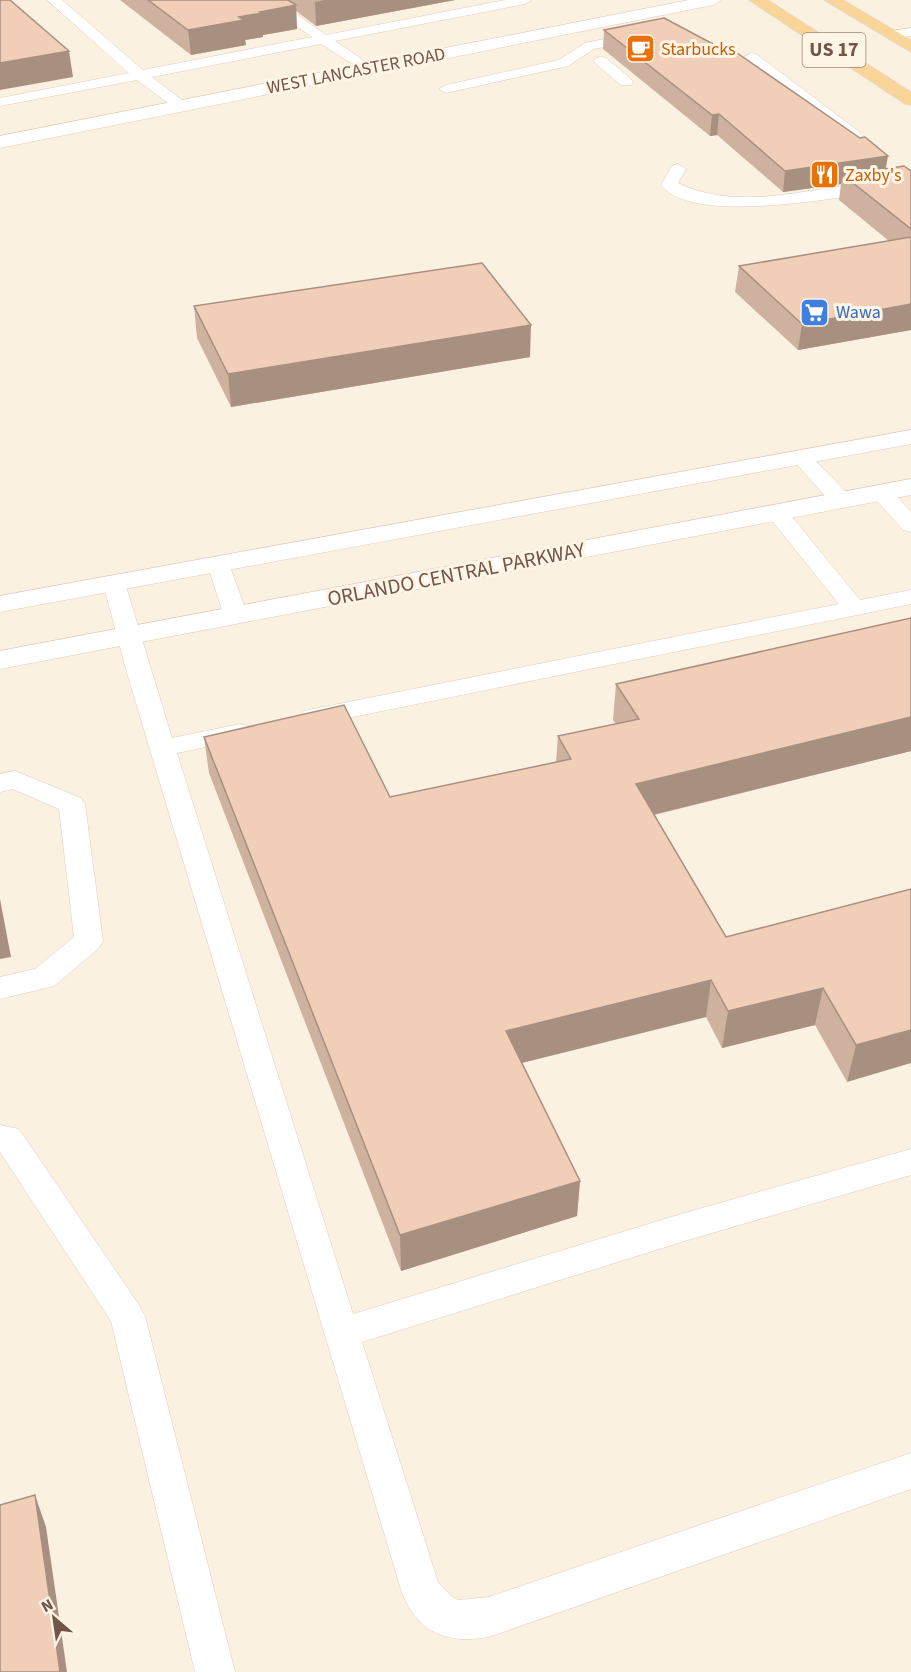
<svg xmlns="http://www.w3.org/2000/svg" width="911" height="1672" font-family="'Source Sans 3',sans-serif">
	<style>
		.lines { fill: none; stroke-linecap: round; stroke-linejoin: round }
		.service-casing { stroke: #dfccbc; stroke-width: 1 }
		.tertiary-casing { stroke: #dfccbc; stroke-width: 1 }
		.primary-casing { stroke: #dad3cf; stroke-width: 1 }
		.service { fill: #fff; fill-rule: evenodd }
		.tertiary { fill: #fff; fill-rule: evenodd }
		.primary { fill: #fad599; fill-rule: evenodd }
		.wall { fill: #ceb19e }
		.shaded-wall { fill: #a89081 }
		.building { fill: #f0ceb8; stroke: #a89081; stroke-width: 1.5 }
		.labels { text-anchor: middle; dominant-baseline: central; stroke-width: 6; stroke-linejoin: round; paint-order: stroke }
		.far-food-label { font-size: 18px; fill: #c56008; stroke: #fff5e6; text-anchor: start }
		.far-street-label { font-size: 18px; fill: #715648; stroke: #fff5e6 }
		.far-shop-label { font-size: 18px; fill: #366cbe; stroke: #fff5e6; text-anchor: start }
		.shield { fill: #fff5e6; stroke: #9c8677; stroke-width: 1.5 }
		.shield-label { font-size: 20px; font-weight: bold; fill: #715648 }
		.street-label { font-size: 21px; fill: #715648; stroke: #fff5e6 }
	</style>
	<rect width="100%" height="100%" fill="#fbf1e0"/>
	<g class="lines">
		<defs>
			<g id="service">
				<polygon points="47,0 62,0 143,70 312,37 260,0 276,0 326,35 505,0 532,0 525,4 335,41 372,66 374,69 367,73 321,44 152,77 186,103 188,106 181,110 176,109 137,80 0,106 0,98 129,73"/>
				<polygon points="911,28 911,36 891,39 884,35 886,32"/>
				<polygon points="640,32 645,33 647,36 645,39 594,49 568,66 446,93 439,89 446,85 559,60 585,43"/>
				<polygon points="751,53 756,54 857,130 870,145 867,148 857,148 847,136 746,60 744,57"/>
				<polygon points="601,57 606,58 631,79 633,82 631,85 621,85 596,64 594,61 596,58"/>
				<path d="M678,164L686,169L678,183C726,206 778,196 828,188C856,184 883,180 911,176V186C862,193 694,229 661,185L672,166Z"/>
				<polygon points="801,451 808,453 849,495 852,500 849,505 841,506 833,505 794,461 791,457 794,453"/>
				<polygon points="881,487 889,488 911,512 911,532 903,530 870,493 873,488"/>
				<polygon points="776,506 784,507 860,600 911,590 911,604 313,725 304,723 300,717 304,711 313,709 839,604 765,512 768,507"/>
				<polygon points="218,557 226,559 229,564 248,616 244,621 236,623 228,621 224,616 207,564 210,559"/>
				<path d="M114,576L122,578L125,583L172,738L240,724L249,726L253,732L249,738L177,753L353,1314L688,1212L911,1149V1175L688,1240L362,1342L438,1582L451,1596L458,1600L489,1597L911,1453V1489L489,1637C447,1644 419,1634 402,1593L125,666L103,583L106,578Z"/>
				<polygon points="15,771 81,798 85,804 103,941 99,948 54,986 0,999 0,977 35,969 74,937 59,809 13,789 0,792 0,774"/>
				<polygon points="0,1125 19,1129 139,1305 145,1316 235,1672 195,1672 111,1321 0,1152"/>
			</g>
			<g id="tertiary">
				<polygon points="689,0 721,0 713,5 0,148 0,136"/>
				<polygon points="911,430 911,444 0,612 0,596"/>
				<polygon points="911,479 911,495 0,669 0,651"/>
			</g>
			<g id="primary">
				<polygon points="749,0 768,0 911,92 911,105 905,104"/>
				<polygon points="824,0 843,0 911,40 911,52"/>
			</g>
		</defs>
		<use href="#service" class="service-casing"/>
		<use href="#tertiary" class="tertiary-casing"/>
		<use href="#primary" class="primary-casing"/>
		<use href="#service" class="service"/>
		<use href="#tertiary" class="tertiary"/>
		<use href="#primary" class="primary"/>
	</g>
	<g class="wall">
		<polygon points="120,0 455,0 316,26 296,11 297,29 263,35 263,37 245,40 246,45 191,55"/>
		<polygon points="604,30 886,168 911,171 911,330 798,350 735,292 739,266 889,241 839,200 841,184 783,192 717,135 710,136 603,49"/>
		<polygon points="194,306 530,357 231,407 197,338"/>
		<polygon points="911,618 911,751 654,815 726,937 911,889 847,1082 815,1025 722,1048 706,1017 522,1063 580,1181 577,1216 401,1271 209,773 204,737 390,797 556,762 558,736 616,724 613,720 616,684"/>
	</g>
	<g class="shaded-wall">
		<polygon points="325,0 455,0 316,26 315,2"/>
		<polygon points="296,5 297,29 263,35 263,37 245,40 246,45 191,55 188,30 260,12"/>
		<polygon points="69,51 73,77 0,90 0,63"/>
		<polygon points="719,114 717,135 710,136 712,115"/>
		<polygon points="888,156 884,178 843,175 841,184 783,192 785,171"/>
		<polygon points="911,304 911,330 798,350 802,324"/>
		<polygon points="531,325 530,357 231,407 228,374"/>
		<polygon points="911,717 911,751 632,820 636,784"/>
		<polygon points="0,899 11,957 0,959"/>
		<polygon points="711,980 706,1017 505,1067 506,1031"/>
		<polygon points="823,988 815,1025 722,1048 728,1011"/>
		<polygon points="911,1030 911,1063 847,1082 856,1045"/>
		<polygon points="580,1181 577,1216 401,1271 400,1235"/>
		<polygon points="35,1495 46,1527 67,1672 60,1672"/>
	</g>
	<g class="building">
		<polygon points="0,0 10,0 69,51 0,63"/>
		<polygon points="148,0 288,0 296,5 260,12 262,13 239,17 244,20 188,30"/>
		<polygon points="664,18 730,53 737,53 860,138 865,137 888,156 785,171 719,114 712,115 604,30"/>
		<polygon points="904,166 911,171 911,229 843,175"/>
		<polygon points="911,237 911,304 802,324 739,266"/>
		<polygon points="482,263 531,325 228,374 194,306"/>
		<polygon points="911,618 911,717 636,784 726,937 911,889 911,1030 856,1045 823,988 728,1011 711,980 506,1031 580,1181 400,1235 204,737 344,705 390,797 571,759 558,736 639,719 616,684"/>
		<polygon points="35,1495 60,1672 0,1672 0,1505"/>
	</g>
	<defs>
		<symbol id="cafe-square" viewBox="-11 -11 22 22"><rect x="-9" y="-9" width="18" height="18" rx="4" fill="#e8710a" stroke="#fff5e6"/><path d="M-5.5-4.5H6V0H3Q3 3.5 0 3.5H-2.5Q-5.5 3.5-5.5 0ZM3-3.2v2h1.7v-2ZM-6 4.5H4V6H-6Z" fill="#fff"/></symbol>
		<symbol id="restaurant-square" viewBox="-11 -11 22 22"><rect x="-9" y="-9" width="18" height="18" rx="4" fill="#e8710a" stroke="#fff5e6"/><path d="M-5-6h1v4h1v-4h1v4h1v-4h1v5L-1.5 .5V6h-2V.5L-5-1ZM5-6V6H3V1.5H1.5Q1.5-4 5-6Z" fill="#fff"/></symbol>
		<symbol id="supermarket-square" viewBox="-11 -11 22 22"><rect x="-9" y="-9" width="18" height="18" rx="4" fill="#3f7fe0" stroke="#fff5e6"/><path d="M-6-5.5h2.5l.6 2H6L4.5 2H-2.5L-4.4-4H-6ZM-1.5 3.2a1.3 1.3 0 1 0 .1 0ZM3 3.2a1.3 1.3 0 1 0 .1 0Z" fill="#fff"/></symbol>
	</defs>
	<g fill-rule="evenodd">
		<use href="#cafe-square" x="624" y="32" width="33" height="33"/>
		<use href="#restaurant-square" x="808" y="158" width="33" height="33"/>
		<use href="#supermarket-square" x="798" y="296" width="33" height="33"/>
	</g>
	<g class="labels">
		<g class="far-food-label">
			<text x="661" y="49">Starbucks</text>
			<text x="845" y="175">Zaxby's</text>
		</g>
		<g class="far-street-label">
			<text transform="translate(356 71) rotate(-11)">WEST LANCASTER ROAD</text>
		</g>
		<g class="far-shop-label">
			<text x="836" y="312">Wawa</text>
		</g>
		<rect class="shield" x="802.5" y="33" width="63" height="34" rx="4.5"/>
		<g class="shield-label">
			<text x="834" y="50">US 17</text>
		</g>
		<g class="street-label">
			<text transform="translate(456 574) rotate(-11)">ORLANDO CENTRAL PARKWAY</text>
		</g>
	</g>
	<g transform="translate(54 1618) rotate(331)" stroke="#fff5e6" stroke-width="4.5" paint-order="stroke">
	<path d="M0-4.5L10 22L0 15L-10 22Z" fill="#715648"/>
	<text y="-9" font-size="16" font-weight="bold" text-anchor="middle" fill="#715648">N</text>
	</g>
</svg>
